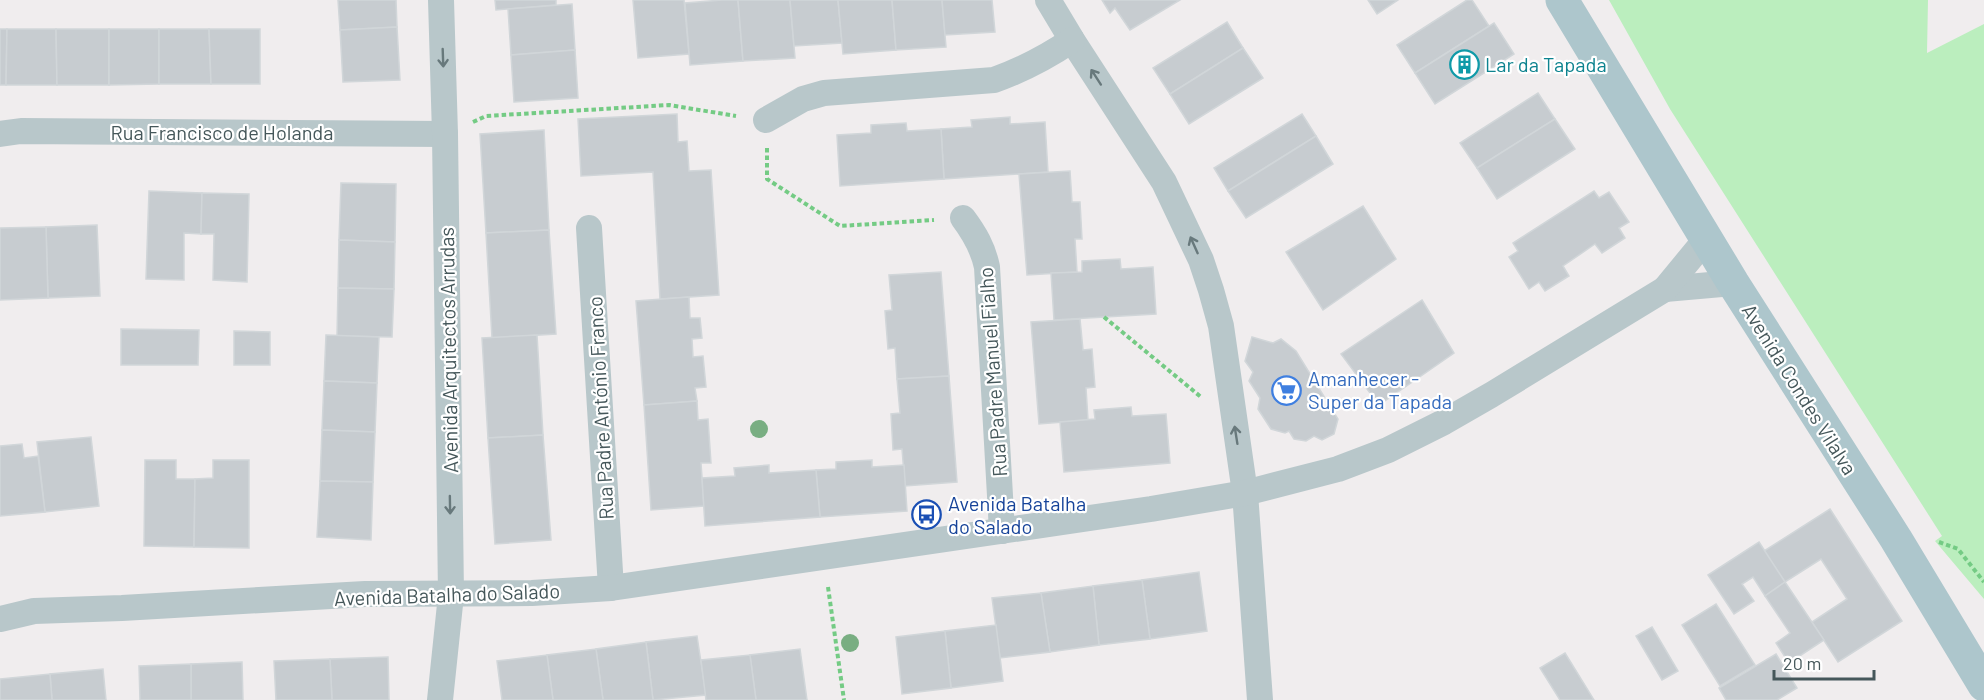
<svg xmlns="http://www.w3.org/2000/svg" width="1984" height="700" font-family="Barlow,sans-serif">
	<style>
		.green { fill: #bbeebe }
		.building { fill: #c7ccd0; stroke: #d1d6d9; stroke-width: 1.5 }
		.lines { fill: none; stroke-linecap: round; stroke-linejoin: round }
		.path { stroke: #74cb84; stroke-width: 4; stroke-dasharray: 4.5 3; stroke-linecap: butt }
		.minor { stroke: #b8c7ca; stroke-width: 26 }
		.primary { stroke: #adc6cc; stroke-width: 33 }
		.tree { fill: #79ae82 }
		.oneway { stroke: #68797c }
		.labels { text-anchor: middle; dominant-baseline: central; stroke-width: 4.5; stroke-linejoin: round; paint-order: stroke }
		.culture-label { font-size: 20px; fill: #0d838f; stroke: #fff; text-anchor: start }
		.street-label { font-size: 20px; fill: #45575a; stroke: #fff }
		.shop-label { font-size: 20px; fill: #366cbe; stroke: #fff; text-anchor: start }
		.transit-label { font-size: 20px; fill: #164399; stroke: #fff; text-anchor: start }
	</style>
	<rect width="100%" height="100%" fill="#f0edee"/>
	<polygon class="green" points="1609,0 1928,0 1927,53 1984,24 1984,599 1935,541 1942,536 1670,109"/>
	<g class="building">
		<polygon points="338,0 396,0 397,27 340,30"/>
		<polygon points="495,0 556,0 556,5 496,10"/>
		<polygon points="633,0 684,0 689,54 638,58"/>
		<polygon points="722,0 738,0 743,61 690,65 685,3"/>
		<polygon points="738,0 790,0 795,58 743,61"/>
		<polygon points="790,0 838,0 842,43 794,46"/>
		<polygon points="838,0 892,0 896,50 843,54"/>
		<polygon points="892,0 942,0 946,47 896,50"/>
		<polygon points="942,0 992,0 995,32 945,35"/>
		<polygon points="1102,0 1180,0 1130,30 1115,8 1110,13"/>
		<polygon points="1368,0 1398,0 1377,14"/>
		<polygon points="1467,0 1472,0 1489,26 1415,73 1397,45"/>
		<polygon points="572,4 575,50 511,55 508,9"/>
		<polygon points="1227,22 1243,48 1170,94 1153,68"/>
		<polygon points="1494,23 1514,54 1435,104 1415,73"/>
		<polygon points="397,27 400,80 343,82 340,30"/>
		<polygon points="0,29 7,29 6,85 0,85"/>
		<polygon points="7,29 56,29 57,85 6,85"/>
		<polygon points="56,29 109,29 109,85 57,85"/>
		<polygon points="109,29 159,29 159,84 109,85"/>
		<polygon points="159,29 209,29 211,84 159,84"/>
		<polygon points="209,29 260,29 260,84 211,84"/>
		<polygon points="1243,48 1263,78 1189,124 1170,94"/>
		<polygon points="575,50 578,98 514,102 511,55"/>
		<polygon points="1538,93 1555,119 1477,168 1460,143"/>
		<polygon points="677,114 678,142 687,141 689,171 711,170 719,295 660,299 653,172 581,176 578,119"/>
		<polygon points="1302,114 1316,136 1228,191 1214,168"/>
		<polygon points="1010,117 1010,124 1045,122 1048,172 944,179 941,129 972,127 971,120"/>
		<polygon points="1555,119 1575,149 1497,199 1477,168"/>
		<polygon points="906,123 907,131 941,129 944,179 840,186 837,135 871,133 871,125"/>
		<polygon points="544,130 549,230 486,233 480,134"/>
		<polygon points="1316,136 1333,164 1246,218 1228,191"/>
		<polygon points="1070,171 1072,202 1080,202 1082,239 1075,239 1077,272 1027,275 1019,174"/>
		<polygon points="341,183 396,184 395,242 339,240"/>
		<polygon points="149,191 202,193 201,234 184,233 184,280 146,279"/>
		<polygon points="1594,191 1599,198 1609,192 1629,222 1619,228 1625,238 1602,253 1595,244 1563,266 1569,276 1545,291 1539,282 1529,289 1509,257 1518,251 1513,243"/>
		<polygon points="202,193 249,194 247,282 213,280 214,234 201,234"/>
		<polygon points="1363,206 1396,259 1323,310 1286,252"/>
		<polygon points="97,225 100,296 48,298 46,227"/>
		<polygon points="46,227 48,298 0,300 0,228"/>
		<polygon points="549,230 556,334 492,338 486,233"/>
		<polygon points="339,240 395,242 394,289 338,288"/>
		<polygon points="1120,259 1121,269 1153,267 1156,314 1054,320 1051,273 1082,272 1082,261"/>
		<polygon points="941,272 949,376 897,379 895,348 888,349 885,311 892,310 889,275"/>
		<polygon points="338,288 394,289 392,337 337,336"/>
		<polygon points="689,297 690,318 700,318 702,338 692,339 693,357 703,356 706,387 695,388 697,401 644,405 636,301"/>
		<polygon points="1422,300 1454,353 1379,405 1341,354"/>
		<polygon points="1080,319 1083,350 1092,349 1095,387 1086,388 1088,420 1039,424 1031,322"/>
		<polygon points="121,329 199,330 198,365 121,365"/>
		<polygon points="234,331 270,332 270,365 234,365"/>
		<polygon points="326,335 379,337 377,383 324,381"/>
		<polygon points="537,335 543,435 488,438 482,338"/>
		<polygon points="1252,337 1273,343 1281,339 1296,351 1338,419 1334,434 1322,440 1314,436 1306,441 1294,439 1289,431 1285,433 1271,429 1258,409 1260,398 1249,381 1253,372 1245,361"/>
		<polygon points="949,376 957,482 905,486 902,449 893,450 891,414 900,413 897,379"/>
		<polygon points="324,381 377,383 375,432 322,430"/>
		<polygon points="697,401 698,420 708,419 711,463 701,463 704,506 651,510 644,405"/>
		<polygon points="1131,407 1132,416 1166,414 1170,463 1064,472 1060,422 1095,419 1094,410"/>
		<polygon points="322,430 375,432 373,482 320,481"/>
		<polygon points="543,435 551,540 495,544 488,438"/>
		<polygon points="91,437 99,506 45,512 37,442"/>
		<polygon points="22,444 24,458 38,456 45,512 0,516 0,446"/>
		<polygon points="145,460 176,460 176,479 195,479 194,547 144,546"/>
		<polygon points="213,460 249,460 249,548 194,547 195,479 213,478"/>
		<polygon points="872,460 872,467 904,465 907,511 820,517 816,470 836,469 836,462"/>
		<polygon points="769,465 769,473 816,470 820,517 705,526 702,478 735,476 734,468"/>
		<polygon points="320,481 373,482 371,540 317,537"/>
		<polygon points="1830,509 1902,621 1838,662 1812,622 1847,599 1821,559 1785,582 1764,551"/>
		<polygon points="1759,542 1785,582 1765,596 1753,577 1742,584 1754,601 1734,614 1708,575"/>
		<polygon points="1199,572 1207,631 1150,639 1142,580"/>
		<polygon points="1142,580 1150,639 1099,645 1093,586"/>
		<polygon points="1785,582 1824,640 1789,663 1776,643 1790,633 1765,596"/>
		<polygon points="1093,586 1099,645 1050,652 1041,593"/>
		<polygon points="1041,593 1050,652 1000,658 992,598"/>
		<polygon points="1716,604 1755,665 1720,686 1682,625"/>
		<polygon points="996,625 1003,681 951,688 945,631"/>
		<polygon points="1652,627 1678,671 1662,680 1636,636"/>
		<polygon points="945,631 951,688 902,694 896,637"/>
		<polygon points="697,636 706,695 653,700 646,642"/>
		<polygon points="646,642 653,700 603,700 596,649"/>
		<polygon points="596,649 603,700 553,700 547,655"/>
		<polygon points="800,649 807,700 756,700 750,655"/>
		<polygon points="1565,653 1594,700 1560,700 1540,668"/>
		<polygon points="1776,654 1797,688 1777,700 1726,700 1719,688"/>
		<polygon points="547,655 553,700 502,700 497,661"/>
		<polygon points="750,655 756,700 706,700 701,660"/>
		<polygon points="388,657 389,700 332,700 330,659"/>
		<polygon points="330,659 332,700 276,700 274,661"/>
		<polygon points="242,662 243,700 191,700 191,664"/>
		<polygon points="191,664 191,700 140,700 139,666"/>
		<polygon points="103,669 106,700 52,700 50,674"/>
		<polygon points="50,674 52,700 0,700 0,679"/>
	</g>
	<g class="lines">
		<g class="path">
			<polyline points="473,122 486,116 669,105 736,116"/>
			<polyline points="767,148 767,179 840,226 934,220"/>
			<polyline points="1104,317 1201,397"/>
			<polyline points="1939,542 1958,549 1984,582"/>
			<polyline points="828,587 844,700"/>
		</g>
		<g class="minor">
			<polyline points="1048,0 1072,40 1164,182 1201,260 1211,290 1221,326 1245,493 1260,700"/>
			<path d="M766,120L803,99L824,93L994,80C1022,70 1047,57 1072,40"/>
			<polyline points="0,134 21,131 445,134"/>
			<path d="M963,218C975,234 983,248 987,267L1002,531"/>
			<polyline points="589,228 611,588"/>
			<polyline points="1665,289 1733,283"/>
			<polyline points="0,619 34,611 122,608 365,594 532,593 611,588 1151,509 1245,493 1338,469 1388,450 1444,422 1491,395 1665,289 1707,238"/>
			<polyline points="440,700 451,595 445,134 441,0"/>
		</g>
		<polyline class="primary" points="1562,0 1733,283 1896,539 1984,685"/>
	</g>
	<g class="tree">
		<circle cx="759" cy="429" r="9"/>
		<circle cx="850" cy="643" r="9"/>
	</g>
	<defs><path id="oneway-shaft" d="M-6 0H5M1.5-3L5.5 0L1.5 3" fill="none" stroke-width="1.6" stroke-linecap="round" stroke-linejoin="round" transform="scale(1.5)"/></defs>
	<g class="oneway">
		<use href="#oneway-shaft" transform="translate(443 58) rotate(88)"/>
		<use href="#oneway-shaft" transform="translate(1096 77) rotate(-123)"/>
		<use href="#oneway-shaft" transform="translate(1194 245) rotate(-114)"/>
		<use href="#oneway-shaft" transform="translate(1236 435) rotate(-99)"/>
		<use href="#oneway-shaft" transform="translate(450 505) rotate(89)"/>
	</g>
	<defs>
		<symbol id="building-ring" viewBox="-11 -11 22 22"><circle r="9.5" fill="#fff" stroke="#0f9aa8" stroke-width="1.5"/><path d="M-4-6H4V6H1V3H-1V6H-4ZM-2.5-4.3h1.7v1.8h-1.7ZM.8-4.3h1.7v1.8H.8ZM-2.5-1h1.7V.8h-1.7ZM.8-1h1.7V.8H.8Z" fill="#0f9aa8"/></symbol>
		<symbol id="supermarket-ring" viewBox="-11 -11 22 22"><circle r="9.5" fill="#fff" stroke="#3f7fe0" stroke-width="1.5"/><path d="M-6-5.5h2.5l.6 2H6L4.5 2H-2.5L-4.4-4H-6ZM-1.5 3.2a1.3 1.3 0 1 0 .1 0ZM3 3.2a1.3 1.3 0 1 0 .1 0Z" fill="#3f7fe0"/></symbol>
		<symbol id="bus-ring" viewBox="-11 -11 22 22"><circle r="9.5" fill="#fff" stroke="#1a4fb4" stroke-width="1.5"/><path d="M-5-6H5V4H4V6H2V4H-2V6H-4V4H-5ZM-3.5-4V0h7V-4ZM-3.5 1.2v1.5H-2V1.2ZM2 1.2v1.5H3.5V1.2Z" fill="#1a4fb4"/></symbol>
	</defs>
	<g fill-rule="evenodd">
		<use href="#building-ring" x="1448" y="48" width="33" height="33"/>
		<use href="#supermarket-ring" x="1270" y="374" width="33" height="33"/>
		<use href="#bus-ring" x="910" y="498" width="33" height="33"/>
	</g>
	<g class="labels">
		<g class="culture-label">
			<text x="1485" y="64">Lar da Tapada</text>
		</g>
		<g class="street-label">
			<text x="222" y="132">Rua Francisco de Holanda</text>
			<text transform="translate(448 350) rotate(-91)">Avenida Arquitectos Arrudas</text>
			<text transform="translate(992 372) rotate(-94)">Rua Padre Manuel Fialho</text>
			<text transform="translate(1800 389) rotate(58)">Avenida Condes Vilalva</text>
			<text transform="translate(600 408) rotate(-93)">Rua Padre António Franco</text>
			<text transform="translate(447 594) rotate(-2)">Avenida Batalha do Salado</text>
		</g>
		<g class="shop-label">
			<text x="1308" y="378">Amanhecer -<tspan x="1308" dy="23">Super da Tapada</tspan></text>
		</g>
		<g class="transit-label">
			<text x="948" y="503">Avenida Batalha<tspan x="948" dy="23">do Salado</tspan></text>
		</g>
	</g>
	<path d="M1774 670v9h100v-9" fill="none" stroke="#45575a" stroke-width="3"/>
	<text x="1783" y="670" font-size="18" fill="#45575a" stroke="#ffffff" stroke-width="4.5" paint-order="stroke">20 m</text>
</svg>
